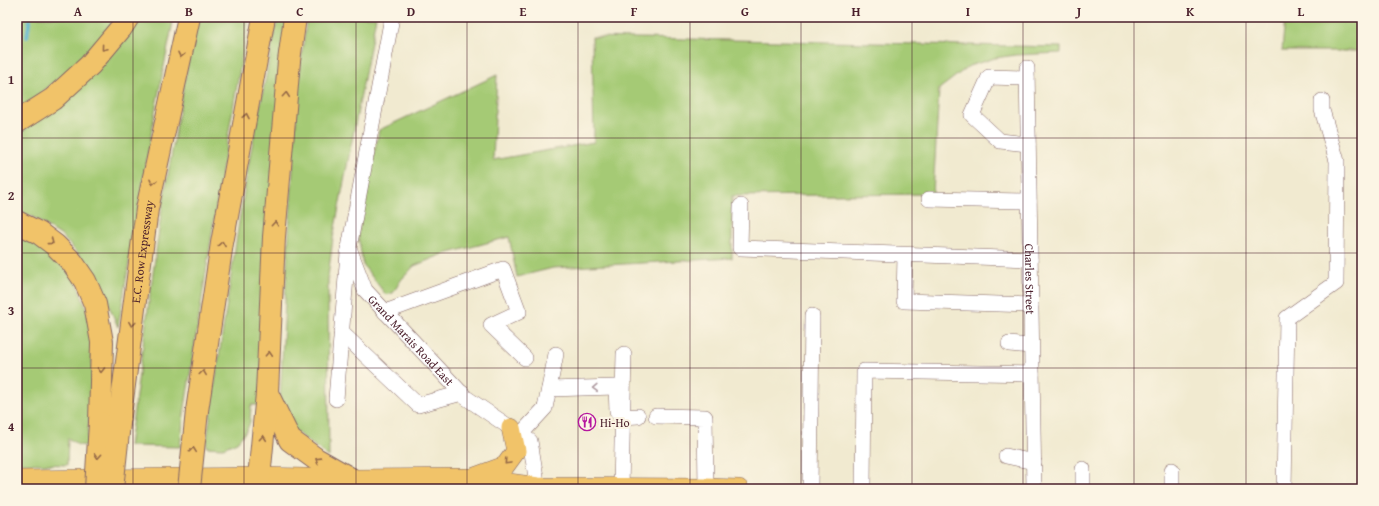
<svg xmlns="http://www.w3.org/2000/svg" width="1379" height="506" font-family="'Gentium Book Plus',serif">
	<style>
		.green { fill: #a5ca74; stroke: #787450 }
		.lines { fill: none; stroke-linecap: round; stroke-linejoin: round }
		.stream { stroke: #4db0cc; stroke-width: 4 }
		.minor-casing { stroke: #846665; stroke-width: 16 }
		.major-casing { stroke: #846665; stroke-width: 20 }
		.highway-casing { stroke: #846665; stroke-width: 24 }
		.minor { stroke: #fff; stroke-width: 15 }
		.major { stroke: #f1c369; stroke-width: 19 }
		.highway { stroke: #f1c369; stroke-width: 22 }
		.highway-bridge-casing { stroke: #846665; stroke-width: 24; stroke-linecap: butt }
		.highway-bridge { stroke: #f1c369; stroke-width: 22 }
		.oneway { stroke: #956947 }
		.oneway2 { stroke: #ae9aa0 }
		.grid { fill: none; stroke: #4a1f2b; stroke-width: 1; stroke-opacity: 0.55 }
		.labels { text-anchor: middle; dominant-baseline: central; stroke-width: 4; stroke-linejoin: round; paint-order: stroke }
		.street-label { font-size: 12px; fill: #4a1f2b; stroke: #fcf5e5 }
		.poi-label { font-size: 12px; fill: #4a1f2b; stroke: #fcf5e5; text-anchor: start }
		.neatline { fill: none; stroke: #4a1f2b; stroke-width: 1.5 }
		.grid-label { font-size: 13px; text-anchor: middle; font-weight: bold; fill: #4a1f2b }
	</style>
	<rect width="100%" height="100%" fill="#fcf5e5"/>
	<filter id="ink" filterUnits="userSpaceOnUse"><feTurbulence type="fractalNoise" baseFrequency=".025" numOctaves="2"/><feDisplacementMap in="SourceGraphic" scale="8" xChannelSelector="R" yChannelSelector="G"/><feConvolveMatrix kernelMatrix="1 2 1 2 8 2 1 2 1" color-interpolation-filters="sRGB"/></filter>
	<filter id="wash" filterUnits="userSpaceOnUse"><feTurbulence type="fractalNoise" baseFrequency=".012" numOctaves="4" result="noise"/><feDisplacementMap in="SourceGraphic" scale="16" xChannelSelector="R" yChannelSelector="G"/><feGaussianBlur stdDeviation="0.9" result="paint"/><feColorMatrix in="noise" values="0 0 0 0 0 0 0 0 0 0 0 0 0 0 0 0 0 1.4 0 .05"/><feComposite in="paint" operator="in"/></filter>
	<g filter="url(#wash)">
		<rect width="100%" height="100%" fill="#f1ead0"/>
		<g class="green">
			<polygon points="17,17 117,17 95,48 35,98 17,109"/>
			<polygon points="139,17 174,17 156,106 118,327 106,299 91,268 62,236 31,216 17,211 17,134 25,129 128,34"/>
			<polygon points="196,17 249,17 219,188 184,414 180,447 129,446 162,208"/>
			<polygon points="278,17 289,17 259,405 251,405 250,422 247,430 237,442 223,448 206,447 212,403 239,222 250,156"/>
			<polygon points="307,17 376,17 333,238 328,277 329,457 291,428 280,401 287,264 299,75"/>
			<polygon points="1285,17 1362,17 1362,51 1282,51"/>
			<polygon points="592,37 1061,47 1061,53 1016,55 995,58 969,66 939,89 933,194 732,196 732,258 553,268 517,277 509,237 441,255 414,266 401,280 393,293 386,295 363,265 358,235 379,130 497,75 493,160 594,142"/>
			<polygon points="17,231 54,253 77,283 88,314 93,339 91,395 87,446 78,445 68,438 67,465 17,463"/>
		</g>
		<g class="lines">
			<polyline class="stream" points="27,37 30,17"/>
		</g>
	</g>
	<g filter="url(#ink)">
		<g class="lines">
			<defs>
				<g id="minor">
					<path id="s1" d="M392,17L349,248L365,290L465,397L530,441L538,489"/>
					<path id="s2" d="M1027,68L1034,489"/>
					<polyline points="1027,78 989,77 972,115 1000,141 1028,144"/>
					<polyline points="929,199 1029,201"/>
					<polyline points="741,206 740,248 1030,259"/>
					<polyline points="905,255 904,301 1031,305"/>
					<polyline points="385,312 503,269 519,312 491,325 525,358"/>
					<polyline points="341,332 418,405 462,393"/>
					<polyline points="1009,344 1031,346"/>
					<polyline points="549,389 616,387 617,411 623,417 638,416"/>
					<polyline points="336,399 348,253"/>
					<polyline points="656,416 705,417 706,488"/>
					<polyline points="521,434 545,408 556,354"/>
					<polyline points="1006,456 1034,462"/>
					<polyline points="1083,469 1083,489"/>
					<polyline points="621,488 624,354"/>
					<polyline points="810,489 812,316"/>
					<polyline points="863,489 864,371 1032,374"/>
					<polyline points="1172,489 1172,470"/>
					<polyline points="1284,489 1287,318 1336,283 1337,161 1322,110 1322,101"/>
				</g>
				<g id="major">
					<polyline points="475,477 505,466 516,451 511,428"/>
					<polyline points="17,480 260,477 351,479 473,478 538,487 706,488 739,489"/>
				</g>
				<g id="highway">
					<polyline points="17,122 53,99 90,65 121,28 128,17"/>
					<polyline points="17,222 39,233 55,245 72,262 85,281 95,304 102,342 100,423"/>
					<polyline points="267,393 290,440 316,459 351,479"/>
					<polyline points="197,411 222,243 264,17"/>
					<path id="s3" d="M119,423L147,209L189,17"/>
					<polyline points="258,489 267,393 274,237 289,61 295,17"/>
				</g>
			</defs>
			<use href="#minor" class="minor-casing"/>
			<use href="#major" class="major-casing"/>
			<use href="#highway" class="highway-casing"/>
			<use href="#minor" class="minor"/>
			<use href="#major" class="major"/>
			<use href="#highway" class="highway"/>
			<defs>
				<g id="highway-bridge">
					<polyline points="96,489 100,423"/>
					<polyline points="112,489 119,423"/>
					<polyline points="189,489 197,411"/>
				</g>
			</defs>
			<use href="#highway-bridge" class="highway-bridge-casing"/>
			<use href="#highway-bridge" class="highway-bridge"/>
		</g>
		<defs><path id="oneway-chevron" d="M-2-3.5L2.5 0L-2 3.5" fill="none" stroke-width="1.6" stroke-linecap="round" stroke-linejoin="round"/></defs>
		<g class="oneway">
			<use href="#oneway-chevron" transform="translate(104 48) rotate(130)"/>
			<use href="#oneway-chevron" transform="translate(181 55) rotate(102)"/>
			<use href="#oneway-chevron" transform="translate(286 95) rotate(-85)"/>
			<use href="#oneway-chevron" transform="translate(246 116) rotate(-79)"/>
			<use href="#oneway-chevron" transform="translate(153 182) rotate(102)"/>
			<use href="#oneway-chevron" transform="translate(275 224) rotate(-85)"/>
			<use href="#oneway-chevron" transform="translate(51 242) rotate(37)"/>
			<use href="#oneway-chevron" transform="translate(222 244) rotate(-81)"/>
			<use href="#oneway-chevron" transform="translate(132 324) rotate(97)"/>
			<use href="#oneway-chevron" transform="translate(269 354) rotate(-87)"/>
			<use href="#oneway-chevron" transform="translate(101 370) rotate(91)"/>
			<use href="#oneway-chevron" transform="translate(203 373) rotate(-82)"/>
			<use href="#oneway-chevron" transform="translate(263 438) rotate(-85)"/>
			<use href="#oneway-chevron" transform="translate(193 450) rotate(-84)"/>
			<use href="#oneway-chevron" transform="translate(98 456) rotate(94)"/>
			<use href="#oneway-chevron" transform="translate(318 460) rotate(-148)"/>
			<use href="#oneway-chevron" transform="translate(507 462) rotate(133)"/>
		</g>
		<use class="oneway2" href="#oneway-chevron" transform="translate(595 388) rotate(178)"/>
	</g>
	<path class="grid" d="M133,17V489M244,17V489M356,17V489M467,17V489M578,17V489M690,17V489M801,17V489M912,17V489M1023,17V489M1134,17V489M1246,17V489M17,138H1362M17,253H1362M17,368H1362"/>
	<defs>
		<symbol id="restaurant-ring" viewBox="-11 -11 22 22"><circle r="9.5" fill="#fcf5e5" stroke="#b5179e" stroke-width="1.5"/><path d="M-5-6h1v4h1v-4h1v4h1v-4h1v5L-1.5 .5V6h-2V.5L-5-1ZM5-6V6H3V1.5H1.5Q1.5-4 5-6Z" fill="#b5179e"/></symbol>
	</defs>
	<g fill-rule="evenodd">
		<use href="#restaurant-ring" x="577" y="412" width="20" height="20"/>
	</g>
	<g class="labels">
		<g class="street-label">
			<text stroke="none"><textPath href="#s3" startOffset="173">E.C. Row Expressway</textPath></text>
			<text stroke="none"><textPath href="#s2" startOffset="211">Charles Street</textPath></text>
			<text stroke="none"><textPath href="#s1" startOffset="348">Grand Marais Road East</textPath></text>
		</g>
		<g class="poi-label">
			<text x="600" y="422">Hi-Ho</text>
		</g>
	</g>
	<rect width="1379" height="506" fill="none" stroke="#fcf5e5" stroke-width="44"/>
	<rect x="22" y="22" width="1335" height="462" class="neatline"/>
	<g class="grid-label">
		<text x="78" y="16">A</text>
		<text x="189" y="16">B</text>
		<text x="300" y="16">C</text>
		<text x="411" y="16">D</text>
		<text x="523" y="16">E</text>
		<text x="634" y="16">F</text>
		<text x="745" y="16">G</text>
		<text x="856" y="16">H</text>
		<text x="968" y="16">I</text>
		<text x="1079" y="16">J</text>
		<text x="1190" y="16">K</text>
		<text x="1301" y="16">L</text>
		<text x="11" y="84">1</text>
		<text x="11" y="200">2</text>
		<text x="11" y="315">3</text>
		<text x="11" y="431">4</text>
	</g>
</svg>
